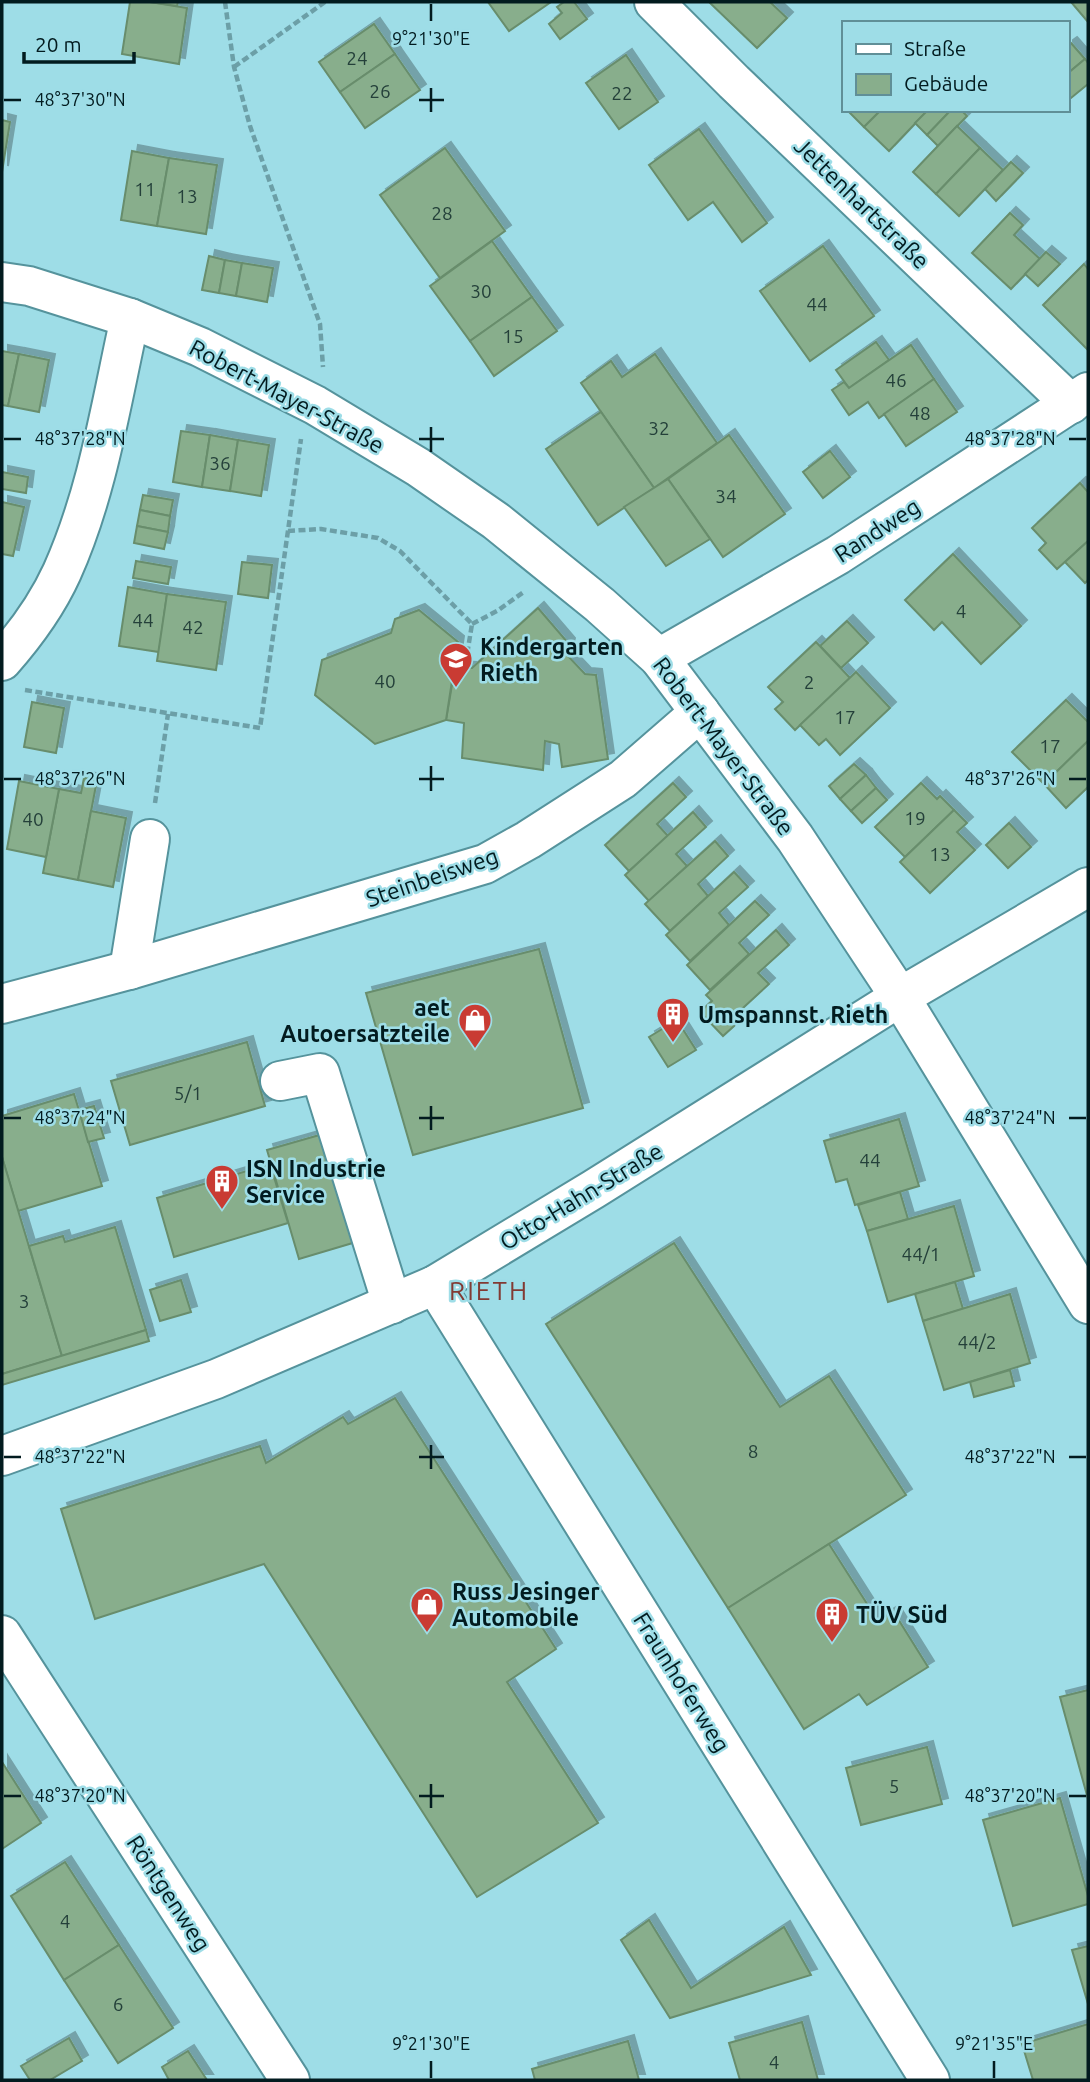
<svg xmlns="http://www.w3.org/2000/svg" width="1090" height="2082" font-family="Ubuntu,sans-serif">
	<style>
		.building { fill: #88ae8c; stroke: #688d6c; stroke-width: 2; filter: url(#shadow) }
		.lines { fill: none; stroke-linecap: round; stroke-linejoin: round }
		.minor-casing { stroke: #55939c; stroke-width: 42 }
		.path { stroke: #6c9fa7; stroke-width: 4.5; stroke-dasharray: 7 3.5; stroke-linecap: butt }
		.minor { stroke: #fff; stroke-width: 38 }
		.ticks { fill: none; stroke: #021b1f; stroke-width: 2.5 }
		.labels { text-anchor: middle; dominant-baseline: central; stroke-width: 5; stroke-linejoin: round; paint-order: stroke }
		.number-label { font-size: 19px; fill: #24403a }
		.street-label { font-size: 23px; fill: #021b1f; stroke: #9edde7 }
		.poi-label { font-size: 23px; font-weight: bold; fill: #021b1f; stroke: #9edde7; text-anchor: start }
		.quarter-label { font-size: 26px; letter-spacing: 2px; fill: #823a33; stroke: #9edde7 }
		.ticks-label { font-size: 18px; text-anchor: middle; fill: #021b1f; stroke: #9edde7; stroke-width: 5; stroke-linejoin: round; paint-order: stroke }
	</style>
	<defs>
		<filter id="shadow"><feDropShadow dx="6" dy="-6" stdDeviation="0" flood-color="#0004"/></filter>
	</defs>
	<rect width="100%" height="100%" fill="#9edde7"/>
	<g class="building">
		<polygon points="130,2 150,2 187,8 179,64 122,54"/>
		<polygon points="150,2 178,2 177,6"/>
		<polygon points="488,2 551,2 509,31"/>
		<polygon points="564,2 574,2 587,19 560,39 549,24 562,13 557,7"/>
		<polygon points="709,2 770,2 787,18 757,48"/>
		<polygon points="1071,2 1088,2 1088,22"/>
		<polygon points="374,24 395,54 340,92 319,62"/>
		<polygon points="1071,43 1085,59 1067,74 1067,46"/>
		<polygon points="395,54 420,90 365,128 340,92"/>
		<polygon points="626,55 658,102 619,129 586,83"/>
		<polygon points="1085,59 1088,63 1088,84 1071,98 1067,94 1067,74"/>
		<polygon points="847,110 881,110 864,127"/>
		<polygon points="881,110 928,110 889,151 864,127"/>
		<polygon points="928,110 951,110 927,135 915,123"/>
		<polygon points="951,110 961,110 967,116 938,146 927,135"/>
		<polygon points="2,120 10,122 2,172"/>
		<polygon points="957,126 980,148 936,194 913,172"/>
		<polygon points="699,129 767,223 742,242 713,202 688,220 649,165"/>
		<polygon points="445,148 505,231 440,278 380,195"/>
		<polygon points="980,148 1003,170 959,216 936,194"/>
		<polygon points="132,151 169,158 157,226 121,220"/>
		<polygon points="169,158 217,165 206,234 157,226"/>
		<polygon points="1011,162 1023,173 996,201 985,189"/>
		<polygon points="1010,213 1023,225 1014,235 1040,259 1011,289 972,253"/>
		<polygon points="492,241 532,297 470,341 430,286"/>
		<polygon points="823,246 874,316 810,361 760,291"/>
		<polygon points="1046,252 1060,264 1038,286 1025,274"/>
		<polygon points="209,256 225,260 219,293 202,290"/>
		<polygon points="225,260 242,263 236,296 219,293"/>
		<polygon points="242,263 273,268 267,302 236,296"/>
		<polygon points="1084,264 1088,269 1088,350 1043,305"/>
		<polygon points="532,297 557,331 494,376 470,341"/>
		<polygon points="876,342 889,360 849,388 836,370"/>
		<polygon points="911,345 934,379 879,418 868,402 849,415 832,390 844,382 849,388"/>
		<polygon points="2,351 19,354 8,406 2,405"/>
		<polygon points="19,354 49,360 39,412 8,406"/>
		<polygon points="655,354 717,443 654,488 581,383 611,361 622,377"/>
		<polygon points="934,379 957,412 906,446 884,414"/>
		<polygon points="601,412 654,488 598,525 546,449"/>
		<polygon points="181,431 210,435 202,487 173,482"/>
		<polygon points="210,435 238,440 230,491 202,487"/>
		<polygon points="729,435 785,514 723,557 668,479"/>
		<polygon points="238,440 269,445 261,496 230,491"/>
		<polygon points="830,451 850,477 823,498 803,472"/>
		<polygon points="2,472 28,477 26,493 2,489"/>
		<polygon points="668,479 710,539 666,566 624,507"/>
		<polygon points="1080,483 1088,492 1088,541 1057,569 1039,550 1046,543 1032,528"/>
		<polygon points="143,495 173,500 170,516 140,510"/>
		<polygon points="2,502 24,507 13,556 2,554"/>
		<polygon points="140,510 170,516 168,532 137,526"/>
		<polygon points="137,526 168,532 164,549 134,543"/>
		<polygon points="1088,541 1088,580 1085,583 1065,562"/>
		<polygon points="953,554 1021,626 981,664 942,622 934,630 905,600"/>
		<polygon points="136,561 171,567 168,584 133,578"/>
		<polygon points="242,562 272,565 268,598 238,594"/>
		<polygon points="128,587 167,594 159,652 119,646"/>
		<polygon points="167,594 226,602 216,670 157,661"/>
		<polygon points="538,608 569,644 566,654 585,674 596,675 608,759 562,767 559,744 545,741 543,770 462,758 464,723 446,720 455,667 472,668"/>
		<polygon points="419,610 458,642 446,720 375,744 315,695 322,660 391,633 395,619"/>
		<polygon points="847,621 868,643 841,668 820,646"/>
		<polygon points="816,642 850,678 795,730 775,709 783,702 768,687"/>
		<polygon points="856,672 890,708 840,755 826,739 819,745 800,725"/>
		<polygon points="1066,700 1088,722 1088,741 1044,784 1012,752"/>
		<polygon points="32,702 64,708 56,753 24,747"/>
		<polygon points="1088,741 1088,787 1066,808 1044,784"/>
		<polygon points="854,764 866,775 840,799 829,786"/>
		<polygon points="866,775 876,788 851,811 840,799"/>
		<polygon points="84,778 97,780 78,880 43,873 59,789 81,793"/>
		<polygon points="19,781 59,789 46,857 7,849"/>
		<polygon points="673,783 686,797 657,824 668,836 629,871 605,845"/>
		<polygon points="921,783 937,799 940,796 954,810 905,857 875,827"/>
		<polygon points="876,788 887,800 862,823 851,811"/>
		<polygon points="954,810 967,823 957,832 975,850 930,893 900,862"/>
		<polygon points="91,811 126,818 113,887 78,880"/>
		<polygon points="693,812 706,827 676,854 687,866 649,901 625,875"/>
		<polygon points="1009,823 1031,847 1008,868 986,845"/>
		<polygon points="715,841 728,856 698,884 708,896 670,931 645,904"/>
		<polygon points="734,872 748,887 719,913 729,925 690,961 666,935"/>
		<polygon points="755,901 769,915 739,943 749,954 710,990 687,965"/>
		<polygon points="776,930 789,945 758,973 769,984 730,1020 734,1026 723,1036 700,1012 712,1001 706,995"/>
		<polygon points="539,949 583,1108 413,1155 366,993"/>
		<polygon points="677,1020 696,1050 668,1067 649,1037"/>
		<polygon points="247,1042 265,1106 130,1145 111,1081"/>
		<polygon points="74,1094 102,1186 18,1211 2,1157 2,1116"/>
		<polygon points="94,1106 104,1138 88,1142 79,1110"/>
		<polygon points="899,1119 919,1186 855,1205 847,1179 836,1182 824,1141"/>
		<polygon points="323,1134 356,1242 299,1259 267,1150"/>
		<polygon points="2,1157 62,1356 2,1374"/>
		<polygon points="270,1164 288,1223 174,1257 157,1198"/>
		<polygon points="900,1192 908,1219 867,1231 858,1205"/>
		<polygon points="954,1206 974,1276 888,1302 867,1231"/>
		<polygon points="115,1227 146,1330 62,1356 29,1246 63,1236 65,1242"/>
		<polygon points="674,1243 780,1407 829,1376 906,1495 728,1608 546,1324"/>
		<polygon points="181,1280 191,1312 160,1321 150,1290"/>
		<polygon points="955,1282 963,1309 923,1321 915,1294"/>
		<polygon points="1010,1294 1030,1363 944,1390 923,1321"/>
		<polygon points="146,1330 149,1341 2,1385 2,1374"/>
		<polygon points="1010,1370 1014,1386 974,1397 970,1382"/>
		<polygon points="395,1398 556,1649 507,1682 598,1823 477,1897 264,1564 95,1619 61,1509 260,1446 266,1463 343,1417 348,1424"/>
		<polygon points="829,1544 878,1621 893,1611 928,1667 867,1705 859,1694 804,1729 728,1608"/>
		<polygon points="1088,1690 1088,1799 1060,1697"/>
		<polygon points="927,1747 942,1804 861,1825 846,1768"/>
		<polygon points="2,1762 41,1823 2,1849"/>
		<polygon points="1060,1798 1088,1896 1088,1904 1013,1926 983,1820"/>
		<polygon points="65,1862 119,1945 64,1980 11,1896"/>
		<polygon points="649,1920 691,1988 784,1927 811,1975 670,2018 621,1940"/>
		<polygon points="119,1945 173,2028 118,2063 64,1980"/>
		<polygon points="1088,1946 1088,2004 1072,1950"/>
		<polygon points="802,2022 818,2080 740,2080 729,2043"/>
		<polygon points="1088,2024 1088,2080 1033,2080 1022,2044"/>
		<polygon points="69,2038 82,2061 50,2080 30,2080 21,2066"/>
		<polygon points="628,2041 639,2080 535,2080 532,2069"/>
		<polygon points="188,2051 207,2080 169,2080 162,2067"/>
	</g>
	<g class="lines">
		<defs>
			<g id="minor">
				<polyline points="654,2 734,82 1071,404"/>
				<polyline points="2,282 29,286 130,318 200,347 315,405 418,467 496,521 600,605 659,658 795,838 900,997 1088,1304"/>
				<polyline points="659,658 838,555 1088,392"/>
				<path d="M2,661C25,635 47,605 62,572C98,492 111,403 130,318"/>
				<polyline points="129,970 150,839"/>
				<polyline points="2,1004 129,970 485,864 528,840 623,779 700,712"/>
				<polyline points="280,1081 320,1073 392,1304"/>
				<polyline points="435,1285 930,2080"/>
				<polyline points="2,1456 216,1379 435,1285 594,1189 900,997 1088,887"/>
				<polyline points="2,1635 290,2080"/>
			</g>
		</defs>
		<use href="#minor" class="minor-casing"/>
		<g class="path">
			<polyline points="225,2 234,67 250,126 320,324 323,367"/>
			<polyline points="234,67 325,2"/>
			<polyline points="288,531 321,529 378,538 400,551 472,624 465,667"/>
			<polyline points="472,624 497,611 525,591"/>
			<polyline points="25,690 260,728 301,439"/>
			<polyline points="155,803 168,714"/>
		</g>
		<use href="#minor" class="minor"/>
	</g>
	<path class="ticks" d="M431,4V21M431,88V112M4,100H21M419,100H444M431,427V452M4,439H21M419,439H444M1069,439H1086M431,766V791M4,779H21M419,779H444M1069,779H1086M431,1106V1130M4,1118H21M419,1118H444M1069,1118H1086M431,1445V1469M4,1457H21M419,1457H444M1069,1457H1086M431,1784V1808M4,1796H21M419,1796H444M1069,1796H1086M431,2061V2078M994,2061V2078"/>
	<defs>
		<symbol id="school-pin" viewBox="-11 -11 22 30"><path d="M0 17L-7.5 6A9.5 9.5 0 1 1 7.5 6Z" fill="#c93b33" stroke="#9edde7"/><path d="M0-5L7-2L0 1L-7-2ZM-4 1L0 2.5L4 1V4Q0 6-4 4Z" fill="#fff"/></symbol>
		<symbol id="building-pin" viewBox="-11 -11 22 30"><path d="M0 17L-7.5 6A9.5 9.5 0 1 1 7.5 6Z" fill="#c93b33" stroke="#9edde7"/><path d="M-4-6H4V6H1V3H-1V6H-4ZM-2.5-4.3h1.7v1.8h-1.7ZM.8-4.3h1.7v1.8H.8ZM-2.5-1h1.7V.8h-1.7ZM.8-1h1.7V.8H.8Z" fill="#fff"/></symbol>
		<symbol id="shop-pin" viewBox="-11 -11 22 30"><path d="M0 17L-7.5 6A9.5 9.5 0 1 1 7.5 6Z" fill="#c93b33" stroke="#9edde7"/><path d="M-5-2.5h2.3a2.7 3.5 0 0 1 5.4 0H5L5.5 6h-11ZM-1.5-2.5h3a1.5 2.3 0 0 0-3 0Z" fill="#fff"/></symbol>
	</defs>
	<g fill-rule="evenodd">
		<use href="#school-pin" x="437" y="640" width="38" height="52"/>
		<use href="#building-pin" x="654" y="995" width="38" height="52"/>
		<use href="#shop-pin" x="456" y="1001" width="38" height="52"/>
		<use href="#building-pin" x="203" y="1162" width="38" height="52"/>
		<use href="#shop-pin" x="408" y="1585" width="38" height="52"/>
		<use href="#building-pin" x="813" y="1595" width="38" height="52"/>
	</g>
	<g class="labels">
		<g class="number-label">
			<text x="357" y="58">24</text>
			<text x="380" y="91">26</text>
			<text x="622" y="93">22</text>
			<text x="145" y="189">11</text>
			<text x="187" y="196">13</text>
			<text x="442" y="213">28</text>
			<text x="481" y="291">30</text>
			<text x="817" y="304">44</text>
			<text x="513" y="336">15</text>
			<text x="896" y="380">46</text>
			<text x="920" y="413">48</text>
			<text x="659" y="428">32</text>
			<text x="220" y="463">36</text>
			<text x="726" y="496">34</text>
			<text x="961" y="611">4</text>
			<text x="143" y="620">44</text>
			<text x="193" y="627">42</text>
			<text x="385" y="681">40</text>
			<text x="809" y="682">2</text>
			<text x="845" y="717">17</text>
			<text x="1050" y="746">17</text>
			<text x="915" y="818">19</text>
			<text x="33" y="819">40</text>
			<text x="940" y="854">13</text>
			<text x="188" y="1093">5/1</text>
			<text x="870" y="1160">44</text>
			<text x="921" y="1254">44/1</text>
			<text x="24" y="1301">3</text>
			<text x="977" y="1342">44/2</text>
			<text x="753" y="1451">8</text>
			<text x="894" y="1786">5</text>
			<text x="65" y="1921">4</text>
			<text x="118" y="2004">6</text>
			<text x="774" y="2062">4</text>
		</g>
		<g class="street-label">
			<text transform="translate(862 203) rotate(44)">Jettenhartstraße</text>
			<text transform="translate(287 396) rotate(28)">Robert-Mayer-Straße</text>
			<text transform="translate(877 530) rotate(-33)">Randweg</text>
			<text transform="translate(724 746) rotate(53)">Robert-Mayer-Straße</text>
			<text transform="translate(432 877) rotate(-19)">Steinbeisweg</text>
			<text transform="translate(581 1196) rotate(-31)">Otto-Hahn-Straße</text>
			<text transform="translate(682 1682) rotate(58)">Fraunhoferweg</text>
			<text transform="translate(169 1893) rotate(57)">Röntgenweg</text>
		</g>
		<g class="poi-label">
			<text x="480" y="646">Kindergarten<tspan x="480" dy="26">Rieth</tspan></text>
			<text x="450" y="1007" text-anchor="end">aet<tspan x="450" dy="26">Autoersatzteile</tspan></text>
			<text x="698" y="1014">Umspannst. Rieth</text>
			<text x="246" y="1168">ISN Industrie<tspan x="246" dy="26">Service</tspan></text>
			<text x="452" y="1591">Russ Jesinger<tspan x="452" dy="26">Automobile</tspan></text>
			<text x="856" y="1614">TÜV Süd</text>
		</g>
		<g class="quarter-label">
			<text x="489" y="1290">RIETH</text>
		</g>
	</g>
	<g class="ticks-label">
		<text x="431" y="45">9°21'30"E</text>
		<text x="80" y="106">48°37'30"N</text>
		<text x="80" y="445">48°37'28"N</text>
		<text x="1010" y="445">48°37'28"N</text>
		<text x="80" y="785">48°37'26"N</text>
		<text x="1010" y="785">48°37'26"N</text>
		<text x="80" y="1124">48°37'24"N</text>
		<text x="1010" y="1124">48°37'24"N</text>
		<text x="80" y="1463">48°37'22"N</text>
		<text x="1010" y="1463">48°37'22"N</text>
		<text x="80" y="1802">48°37'20"N</text>
		<text x="1010" y="1802">48°37'20"N</text>
		<text x="431" y="2050">9°21'30"E</text>
		<text x="994" y="2050">9°21'35"E</text>
	</g>
	<rect width="1090" height="2082" fill="none" stroke="#021b1f" stroke-width="7"/>
	<rect x="842" y="21" width="228" height="91" fill="#9edde7" stroke="#608f97" stroke-width="2"/>
	<rect x="856" y="44" width="35" height="10" fill="#ffffff" stroke="#608f97" stroke-width="2"/>
	<text x="904" y="56" font-size="21" fill="#021b1f">Straße</text>
	<rect x="856" y="74" width="35" height="21" fill="#88ae8c" stroke="#608f97" stroke-width="2"/>
	<text x="904" y="91" font-size="21" fill="#021b1f">Gebäude</text>
	<path d="M24 52v10h110v-10" fill="none" stroke="#021b1f" stroke-width="3.5"/>
	<text x="35" y="52" font-size="21" fill="#021b1f" stroke="#9edde7" stroke-width="5" paint-order="stroke">20 m</text>
</svg>
